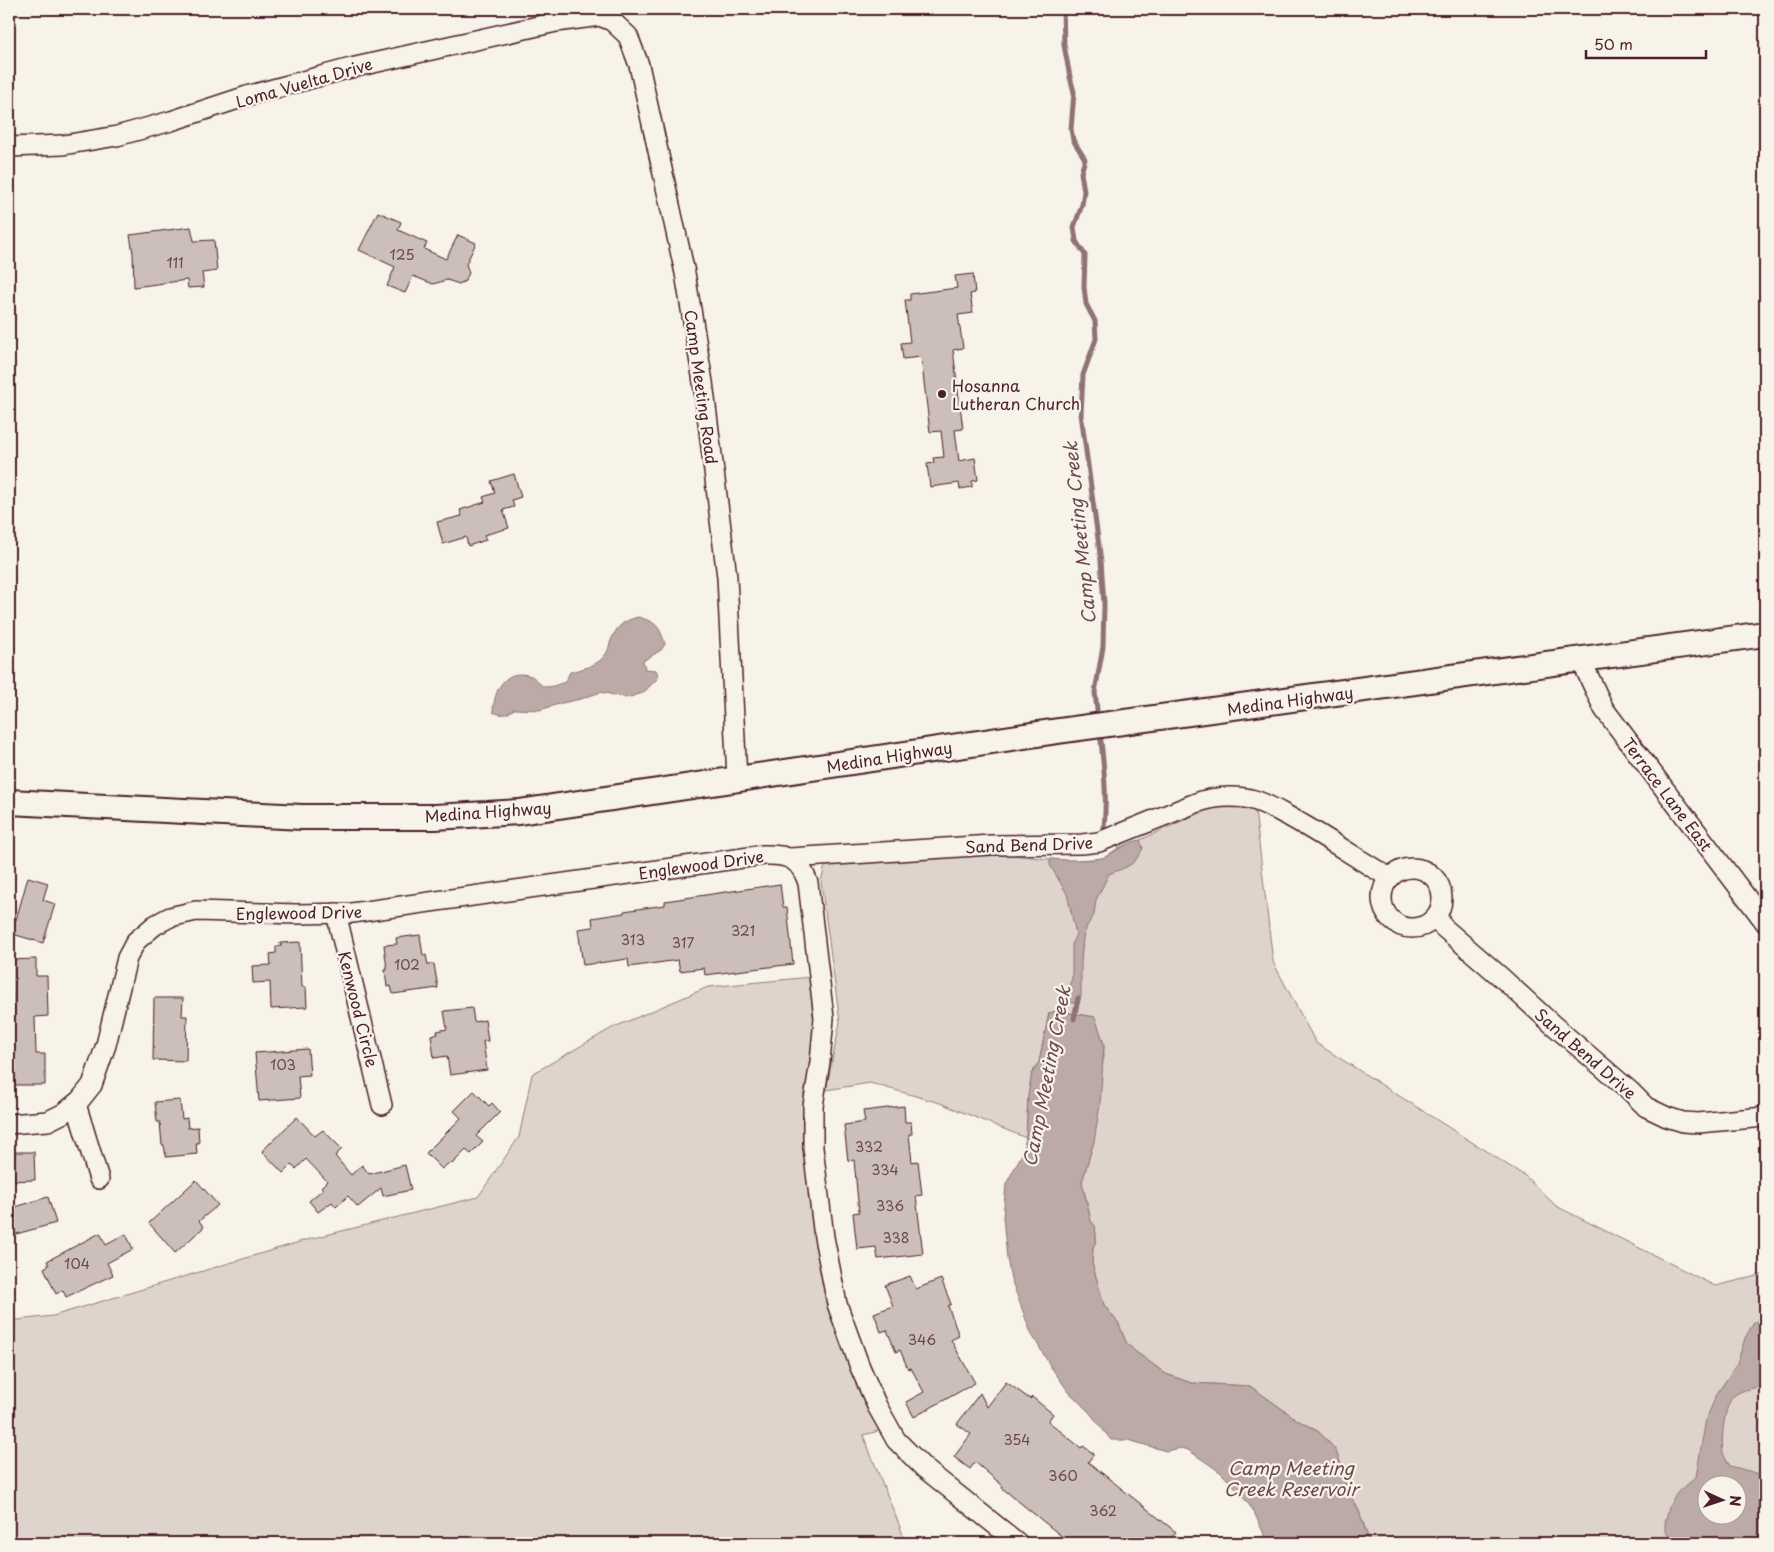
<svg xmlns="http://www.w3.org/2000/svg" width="1774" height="1552" font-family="'Playpen Sans',sans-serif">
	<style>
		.green { fill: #ded4cc; stroke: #947a7c; fill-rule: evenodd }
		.water { fill: #bcaaa7; stroke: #8e7275; fill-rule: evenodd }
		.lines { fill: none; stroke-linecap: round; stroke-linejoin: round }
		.stream { stroke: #8e7275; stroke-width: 5 }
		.building { fill: #ccbfb9; stroke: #4a1f2b }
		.minor-casing { stroke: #4a1f2b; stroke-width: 22 }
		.major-casing { stroke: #4a1f2b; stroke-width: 28 }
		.minor { stroke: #f7f3e8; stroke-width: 19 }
		.major { stroke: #f7f3e8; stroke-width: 24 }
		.poi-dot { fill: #4a1f2b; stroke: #f7f3e8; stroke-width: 2 }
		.labels { text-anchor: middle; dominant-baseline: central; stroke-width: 4.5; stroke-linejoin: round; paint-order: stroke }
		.number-label { font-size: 14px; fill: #6a474e }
		.street-label { font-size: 16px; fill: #4a1f2b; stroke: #f7f3e8 }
		.poi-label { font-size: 16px; fill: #4a1f2b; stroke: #f7f3e8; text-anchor: start }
		.water-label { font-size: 18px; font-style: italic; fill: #6c4950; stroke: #f7f3e8 }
	</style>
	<rect width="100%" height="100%" fill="#f7f3e8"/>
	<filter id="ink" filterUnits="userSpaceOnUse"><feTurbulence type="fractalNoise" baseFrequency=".02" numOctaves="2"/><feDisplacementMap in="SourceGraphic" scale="10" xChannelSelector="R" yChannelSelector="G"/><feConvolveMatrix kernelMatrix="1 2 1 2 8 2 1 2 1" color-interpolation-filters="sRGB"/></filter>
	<g filter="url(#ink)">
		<g class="green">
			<path d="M1227,804L1255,810L1273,962L1316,1043L1525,1176L1556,1206L1715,1286L1765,1274V1543H1370L1359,1511L1346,1487L1339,1458L1334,1448L1319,1432L1299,1421L1250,1386L1191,1383L1166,1374L1136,1352L1126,1342L1118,1322L1115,1319L1104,1305L1092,1263L1093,1247L1096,1242V1236L1095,1226L1091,1221L1082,1182L1094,1141L1104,1050V1044L1095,1017L1057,1011L1049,1013L1039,1062L1032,1073L1028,1096L1026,1138L940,1103L870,1083L826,1090L840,1022L821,882L824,869L829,863L993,853L1069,861L1104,858L1118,848L1140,840L1217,805ZM1706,1484H1736V1514H1706Z"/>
			<polygon points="811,977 815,1012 816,1043 804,1093 803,1123 820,1270 830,1307 879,1431 863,1435 902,1532 905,1543 9,1543 9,1321 53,1316 306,1240 478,1197 519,1137 532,1074 612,1028 708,987"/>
		</g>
		<g class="water">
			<path d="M638,617C656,622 659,625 665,644L661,650L643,661L645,669L656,670L659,677L643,693L627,698L601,692L581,699L562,703L540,710L514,709C507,715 502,716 493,712C494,691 504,667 531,676C537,678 539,686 546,687C552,687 559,684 565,682L570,672C582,669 598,666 606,654C608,651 609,647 610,643C616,627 622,621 638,617Z"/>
			<path d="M1140,840L1143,848C1134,867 1126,867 1109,874L1096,900L1094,915L1087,926L1083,938L1081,963V996L1079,1004L1062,1001L1072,979V943L1076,934L1067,894L1050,865V859C1061,860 1096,861 1105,857C1117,851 1127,842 1140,840Z"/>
			<polygon points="1057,1011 1095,1017 1104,1044 1100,1105 1094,1141 1082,1182 1091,1221 1095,1226 1096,1236 1096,1242 1093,1247 1092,1263 1104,1305 1115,1319 1118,1322 1126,1342 1136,1352 1166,1374 1191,1383 1250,1386 1299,1421 1319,1432 1334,1448 1339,1458 1346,1487 1359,1511 1370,1543 1268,1543 1253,1510 1236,1488 1220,1472 1203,1460 1188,1450 1182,1448 1166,1451 1128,1440 1111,1440 1090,1413 1068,1391 1051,1367 1031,1333 1011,1279 1007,1259 1003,1217 1006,1184 1022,1154 1026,1138 1028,1096 1032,1073 1039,1062 1049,1013"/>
			<path d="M1765,1315V1385C1755,1389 1744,1388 1735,1395C1724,1403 1721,1439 1723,1452C1724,1457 1727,1461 1730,1466L1756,1473L1765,1474V1543H1675L1665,1532V1523L1669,1507L1675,1495L1696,1477L1706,1419L1718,1392L1737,1364L1745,1338L1753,1324ZM1706,1484H1736V1514H1706Z"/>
		</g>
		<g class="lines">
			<g class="stream">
				<polyline points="1063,9 1064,45 1070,77 1074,92 1071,129 1073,140 1085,159 1081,173 1084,191 1082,205 1074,227 1076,241 1085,255 1084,287 1086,304 1095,321 1096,339 1083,375 1081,414 1101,561 1104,604 1103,647 1095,692 1098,719"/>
				<path d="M1100,732C1104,768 1108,800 1103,836"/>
				<polyline points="1074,1019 1078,998"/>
			</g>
		</g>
		<g class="building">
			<polygon points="378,212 401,222 398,230 427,243 424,249 446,259 458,235 476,243 466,264 469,273 465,281 459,284 447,280 433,284 413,276 405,293 387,286 395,267 359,250"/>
			<polygon points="191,227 194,241 214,240 217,271 202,273 204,287 188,288 187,280 134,287 133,253 130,235"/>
			<polygon points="973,274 975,293 970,294 973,313 958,315 963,348 953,350 963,429 955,430 959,461 975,458 978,480 972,481 972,487 960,489 959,483 930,487 927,464 934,463 933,458 944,457 941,431 930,432 921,357 903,359 901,343 910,342 905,300 910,300 910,294 957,288 955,276"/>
			<polygon points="514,474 521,497 512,500 514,507 503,510 509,528 484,535 486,540 468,546 466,537 443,544 437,522 462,516 460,510 485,502 483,497 495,493 491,481"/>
			<polygon points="28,877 48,883 43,900 55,904 43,943 9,933 12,919 16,920"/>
			<polygon points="780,884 783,907 787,907 793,964 705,975 704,968 680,971 678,960 629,967 628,959 583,965 578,929 593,927 592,918 624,913 624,911 665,905 665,901"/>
			<polygon points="420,935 423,956 426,955 428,965 434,964 438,988 393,994 391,986 387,987 385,970 387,970 384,945 397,944 396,938"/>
			<polygon points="300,942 302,987 306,987 307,1007 271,1009 270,982 253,983 252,966 271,965 270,954 276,953 276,947 281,946 280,943"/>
			<polygon points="36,959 36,976 47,976 48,1016 35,1017 36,1054 45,1054 45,1085 9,1085 9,1033 12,1032 12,994 9,994 9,960"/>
			<polygon points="154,998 183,998 182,1016 187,1016 186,1061 153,1060"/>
			<polygon points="472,1008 474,1022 485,1020 488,1041 483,1041 487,1070 450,1075 447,1056 434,1058 431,1035 438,1034 437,1031 447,1029 444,1011"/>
			<polygon points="308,1049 310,1075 298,1076 300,1098 259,1101 255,1053"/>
			<polygon points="474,1091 489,1106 492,1103 500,1112 476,1136 483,1142 471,1154 466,1150 452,1164 450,1162 442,1169 426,1153 461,1118 454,1111"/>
			<polygon points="180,1100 182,1119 187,1118 188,1128 198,1127 199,1143 196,1143 197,1154 166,1157 164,1145 162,1145 160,1122 157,1122 155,1102"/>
			<polygon points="904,1106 905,1122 911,1122 912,1134 909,1134 912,1162 918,1161 922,1195 916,1196 923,1254 878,1259 876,1247 857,1249 853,1213 859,1212 854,1160 848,1161 844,1125 865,1122 863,1111"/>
			<polygon points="297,1117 315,1136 323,1130 342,1149 335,1156 351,1175 362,1165 369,1174 405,1165 411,1190 383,1196 381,1188 358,1207 348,1196 336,1207 332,1202 318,1212 309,1201 323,1189 321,1187 327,1181 306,1159 296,1169 291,1165 283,1173 262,1151"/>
			<polygon points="9,1152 34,1152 35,1180 9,1181"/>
			<polygon points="196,1180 218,1205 199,1221 204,1227 175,1253 149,1223"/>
			<polygon points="48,1197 56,1223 9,1236 9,1209"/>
			<polygon points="100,1233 106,1245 126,1234 133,1249 107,1263 113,1275 66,1297 63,1290 56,1294 44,1268 49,1265 47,1261"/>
			<polygon points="910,1276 916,1289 941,1279 951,1304 948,1306 959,1336 951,1340 975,1383 914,1417 906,1402 924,1392 911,1368 908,1369 900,1350 896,1352 887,1330 881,1332 874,1313 893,1306 885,1285"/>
			<polygon points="1006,1382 1030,1399 1032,1397 1053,1414 1048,1421 1081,1448 1083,1446 1094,1454 1088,1462 1176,1532 1167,1543 1070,1543 1002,1488 1003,1486 975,1462 970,1469 954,1457 971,1434 957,1424 980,1393 987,1407"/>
		</g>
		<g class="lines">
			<defs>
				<g id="minor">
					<polyline points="9,147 63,145 117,136 171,121 247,96 351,68 556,22 600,16 612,21 628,36 639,65 685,273 703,382 727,577 737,779"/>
					<polyline points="1581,660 1604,709 1765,922"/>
					<path d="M790,858L991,845L1082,844L1099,842L1196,803C1212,797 1228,796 1245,798C1260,800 1275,809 1288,816C1323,835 1356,858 1390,878"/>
					<circle cx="1412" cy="898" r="30"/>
					<polyline points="336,913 382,1105"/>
					<polyline points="1437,916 1443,927 1502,978 1552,1024 1630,1091 1646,1107 1667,1117 1683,1122 1698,1123 1765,1117"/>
					<polyline points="76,1104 99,1179"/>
					<path d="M9,1124L48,1121L64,1113L80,1100L92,1085L106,1045L127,958L136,941L155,925L170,917L196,911L296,914L352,913L764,855C788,854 800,859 808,883L824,1018L820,1062L813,1106V1148L824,1237L837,1304L860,1367L877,1406L896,1440L924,1468L1018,1543"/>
				</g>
				<polyline id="major" points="9,802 302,817 435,817 519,812 1051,732 1765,634"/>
			</defs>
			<use href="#minor" class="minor-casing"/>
			<use href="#major" class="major-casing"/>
			<use href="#minor" class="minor"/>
			<use href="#major" class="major"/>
		</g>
	</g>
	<circle class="poi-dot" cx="942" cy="394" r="5"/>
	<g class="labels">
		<g class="number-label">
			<text x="402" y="254">125</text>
			<text x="175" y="262">111</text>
			<text x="743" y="930">321</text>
			<text x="633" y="939">313</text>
			<text x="683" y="942">317</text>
			<text x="407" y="964">102</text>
			<text x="283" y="1064">103</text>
			<text x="869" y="1146">332</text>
			<text x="885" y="1169">334</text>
			<text x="890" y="1205">336</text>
			<text x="896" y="1237">338</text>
			<text x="77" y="1263">104</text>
			<text x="922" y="1339">346</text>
			<text x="1017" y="1439">354</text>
			<text x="1063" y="1475">360</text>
			<text x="1103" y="1510">362</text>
		</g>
		<g class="street-label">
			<text transform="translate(304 82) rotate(-16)">Loma Vuelta Drive</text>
			<text transform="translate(702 387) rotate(82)">Camp Meeting Road</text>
			<text transform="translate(1290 700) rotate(-8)">Medina Highway</text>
			<text transform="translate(889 756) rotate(-9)">Medina Highway</text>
			<text transform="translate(1668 794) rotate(53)">Terrace Lane East</text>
			<text transform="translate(488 811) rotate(-4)">Medina Highway</text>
			<text transform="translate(1029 844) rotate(-2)">Sand Bend Drive</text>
			<text transform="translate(701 864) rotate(-8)">Englewood Drive</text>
			<text transform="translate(299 912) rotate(-1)">Englewood Drive</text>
			<text transform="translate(359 1009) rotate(76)">Kenwood Circle</text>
			<text transform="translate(1586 1053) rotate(41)">Sand Bend Drive</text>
		</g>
		<g class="poi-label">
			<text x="952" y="385">Hosanna<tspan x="952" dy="18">Lutheran Church</tspan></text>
		</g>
		<g class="water-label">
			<text transform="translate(1079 533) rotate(-96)">Camp Meeting Creek</text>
			<text transform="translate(1046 1076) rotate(-79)">Camp Meeting Creek</text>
			<text x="1291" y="1467">Camp Meeting<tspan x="1291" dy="21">Creek Reservoir</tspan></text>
		</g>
	</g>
	<rect width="1774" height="1552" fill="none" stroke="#f7f3e8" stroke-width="30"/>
	<rect x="15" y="15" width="1744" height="1522" fill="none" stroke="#4a1f2b" stroke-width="2" filter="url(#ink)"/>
	<g transform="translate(1722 1500) rotate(93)"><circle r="24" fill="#f7f3e8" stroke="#b29e9c"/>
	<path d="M0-4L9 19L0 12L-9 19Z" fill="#4a1f2b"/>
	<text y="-8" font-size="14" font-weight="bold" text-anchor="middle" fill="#4a1f2b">N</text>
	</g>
	<path d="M1586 50v8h120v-8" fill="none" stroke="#4a1f2b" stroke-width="2.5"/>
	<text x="1594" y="50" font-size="15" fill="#4a1f2b" stroke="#f7f3e8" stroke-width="4" paint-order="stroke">50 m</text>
</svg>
